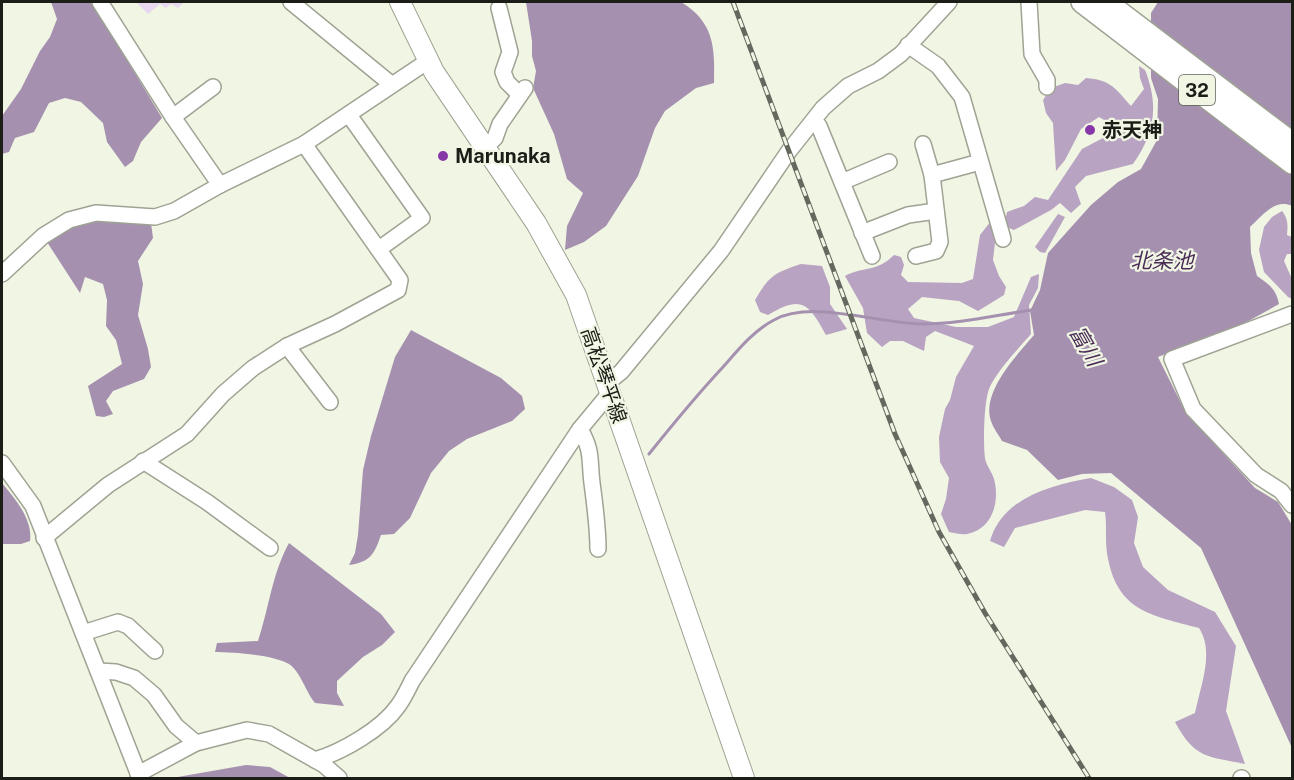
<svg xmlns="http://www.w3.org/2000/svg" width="1294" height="780" font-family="'Public Sans','Noto Sans JP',sans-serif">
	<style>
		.green { fill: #e9d8f1 }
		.forest { fill: #b8a3c2 }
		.water { fill: #a591af }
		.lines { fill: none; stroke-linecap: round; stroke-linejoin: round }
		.stream { stroke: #a591af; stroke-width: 3 }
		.minor-casing { stroke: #9ea393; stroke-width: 18 }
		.major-casing { stroke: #9ea393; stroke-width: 22 }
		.highway-casing { stroke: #9ea393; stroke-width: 24 }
		.minor { stroke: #fff; stroke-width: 15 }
		.major { stroke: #fff; stroke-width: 20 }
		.highway { stroke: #fff; stroke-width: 21 }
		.rail-casing { stroke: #65685e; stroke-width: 5 }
		.rail { stroke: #f0f5e4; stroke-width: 3; stroke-dasharray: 9; stroke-linecap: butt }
		.poi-dot { fill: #8737a7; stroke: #f0f5e4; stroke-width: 2 }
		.labels { text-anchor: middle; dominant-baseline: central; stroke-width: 4.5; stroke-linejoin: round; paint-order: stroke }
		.shield { fill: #f0f5e4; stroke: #5b5e54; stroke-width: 1.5 }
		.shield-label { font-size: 18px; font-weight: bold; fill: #1b1d17 }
		.poi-label { font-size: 20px; font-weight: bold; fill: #1b1d17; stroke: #f0f5e4; text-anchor: start }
		.street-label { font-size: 20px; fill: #1b1d17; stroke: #f0f5e4 }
		.water-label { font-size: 21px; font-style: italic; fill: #4a2d56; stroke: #f0f5e4 }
	</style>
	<rect width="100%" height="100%" fill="#f0f5e4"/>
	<polygon class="green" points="136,2 184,2 178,8 171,4 166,8 160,4 148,14"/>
	<g class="forest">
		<path d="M1139,66L1145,70C1159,105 1155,133 1133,164L1086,176L1075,187L1081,204L1071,213L1060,203L1051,210L1014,230L1004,226L1007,212L1024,206L1035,197L1048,200L1082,149L1103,138L1106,121L1099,117L1081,129L1065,160L1056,171L1053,123L1046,113L1043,100L1051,88L1065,83L1078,85L1086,78C1111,80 1115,88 1131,106L1144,89L1140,78Z"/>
		<path d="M1282,211C1288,219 1288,224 1287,235L1292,237V254H1287L1284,261L1292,279V299L1288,297L1264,272L1259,250L1264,227L1272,217Z"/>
		<polygon points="1058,214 1065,217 1045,253 1040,252 1035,247"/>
		<path d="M991,221L996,234L993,260L999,276L1006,287L1004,295L978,311L959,301L922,297L908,309L914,318L956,327H988L1014,317L1031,277L1039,274L1038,288L1029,305L1031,334C1018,349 996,372 989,389C984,402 983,444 985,458C986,465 992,472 994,479C1000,501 993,529 967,534C962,535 955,533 949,532L941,514L946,499L949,478L940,462L939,437L945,409L950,400L956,377L974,346L935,331L926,337L924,351L903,341H890L882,347L867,333L863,308L845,276C863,266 876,273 894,255L901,257L904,265L901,275L908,282L962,283L973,279L980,235Z"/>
		<path d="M801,264L822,266L830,287V304L847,329L826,335C809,304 802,294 768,315L760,312L755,300C769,276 774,273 801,264Z"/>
		<path d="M1091,478L1114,487L1132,500L1138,517L1134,543L1143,567L1168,590L1215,612L1236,646L1226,711L1245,764C1207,756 1195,759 1175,722L1195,713C1200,687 1215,652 1199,628C1150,615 1116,611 1107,553C1105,540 1107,526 1105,512L1085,510L1015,528L1004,547L990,541C1002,498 1051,485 1091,478Z"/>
	</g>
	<g class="water">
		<polygon points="51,2 92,2 162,118 141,142 133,161 125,167 107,142 103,123 81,102 65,98 49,103 34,132 15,138 9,152 2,154 2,116 21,89 40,51 50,37 57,19"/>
		<path d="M526,2H681C714,22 715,47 714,83L696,88L665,111L655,128L638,176L606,226L584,242L565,250L567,226L583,193L567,179L554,134L533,88L536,71L532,56V41Z"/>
		<path d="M1158,2H1292V206C1275,198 1262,216 1250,227L1251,253L1257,276C1270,285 1276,289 1279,304L1245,323L1158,357L1186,413L1255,488L1278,502L1292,525V748L1201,548L1111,473L1082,474L1058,480L1027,450L1002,441C999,435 993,428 991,421C981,392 1017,355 1034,335L1030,311L1040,290L1048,253L1091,205L1118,182L1141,169L1157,140L1158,99L1151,78V13Z"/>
		<polygon points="94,219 151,223 153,238 138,261 143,284 138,315 148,349 151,367 144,379 113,391 106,401 113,414 104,417 96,416 88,386 122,364 116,340 106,326 107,300 103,284 85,277 80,293 47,242 68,228"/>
		<path d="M411,330L501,378L522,396L525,409L512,421L467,439L449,451L431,473L410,518L394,534L381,535C374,555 370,562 349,565L355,553L358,535L363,470L371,436L395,357Z"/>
		<path d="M2,483C15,499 33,519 30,541L21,544H2Z"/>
		<path d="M289,543L381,614L395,632L382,645L363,657L337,681V693L344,706L315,703C306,692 300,671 289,664C274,655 233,652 215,652L217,643L258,641C269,608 272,574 289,543Z"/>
		<polygon points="246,765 270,767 290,778 172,778"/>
	</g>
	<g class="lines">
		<path class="stream" d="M649,454C673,424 697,395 723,367C738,350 753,331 774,320C812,299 879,324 923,324C959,324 996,315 1032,310"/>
		<defs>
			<g id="minor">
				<polyline points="100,2 173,117 220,185"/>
				<polyline points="291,2 391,84"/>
				<polyline points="1029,2 1032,54 1047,80 1047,87"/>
				<polyline points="499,8 510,52 503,72 507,82 519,94"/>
				<polyline points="908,45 938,66 962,97 1003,239"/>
				<polyline points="349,115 422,218 379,249"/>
				<polyline points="173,117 213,87"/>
				<polyline points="819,126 872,256"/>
				<polyline points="923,144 932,175"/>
				<polyline points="486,147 495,138 500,124 525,88"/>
				<polyline points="842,182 889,162"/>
				<polyline points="862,233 908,215 936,211"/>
				<polyline points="916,256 936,251 940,242 932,175 980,162"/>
				<polyline points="2,274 43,236 69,220 96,213 155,217 174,211 220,185 304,144 428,61"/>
				<polyline points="1292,314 1172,359 1193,409 1256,475 1281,491 1292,505"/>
				<polyline points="287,346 330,402"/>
				<polyline points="606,384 621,372 721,251 789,151 823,108 848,86 878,71 901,54 949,2"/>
				<path d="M580,429C593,452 589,459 592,483C595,506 598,527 598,549"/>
				<polyline points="143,461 207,502 270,548"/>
				<polyline points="2,463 33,506 140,778"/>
				<polyline points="44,538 108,485 187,434 223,394 253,368 287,346 335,324 398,290 400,280 304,144"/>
				<polyline points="83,633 118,622 128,626 155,651"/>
				<polyline points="98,671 116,672 134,678 154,695 176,726 196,743"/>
				<path d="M315,760C342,752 382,729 398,706C404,698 408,689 412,681L580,429L609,394"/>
				<polyline points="138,774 196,743 247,730 269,734 324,765 339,778"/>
				<polyline points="1241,778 1242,778"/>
			</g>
			<polyline id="major" points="400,2 434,72 536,223 576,295 744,778"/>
			<g id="highway">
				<polyline points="1082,2 1292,163"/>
				<polyline points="1106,2 1292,143"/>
			</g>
		</defs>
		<use href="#minor" class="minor-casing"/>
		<use href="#major" class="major-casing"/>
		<use href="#highway" class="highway-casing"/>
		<use href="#minor" class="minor"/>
		<use href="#major" class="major"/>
		<use href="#highway" class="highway"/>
		<defs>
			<polyline id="rail" points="733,2 895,434 939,532 985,613 1089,778"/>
		</defs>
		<use href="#rail" class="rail-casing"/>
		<use href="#rail" class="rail"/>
	</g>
	<g class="poi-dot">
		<circle cx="1090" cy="130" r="6"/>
		<circle cx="443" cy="156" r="6"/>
	</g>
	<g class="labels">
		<rect class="shield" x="1179" y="75" width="36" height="30" rx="4.5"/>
		<g class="shield-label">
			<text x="1197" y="90">32</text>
		</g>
		<g class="poi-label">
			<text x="1102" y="130">赤天神</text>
			<text x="455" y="156">Marunaka</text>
		</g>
		<g class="street-label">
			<text transform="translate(604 375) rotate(71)">高松琴平線</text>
		</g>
		<g class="water-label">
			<text x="1162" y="260">北条池</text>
			<text transform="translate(1086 346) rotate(60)">富川</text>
		</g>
	</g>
	<rect width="1294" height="780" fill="none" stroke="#1b1d17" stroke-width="6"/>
</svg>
